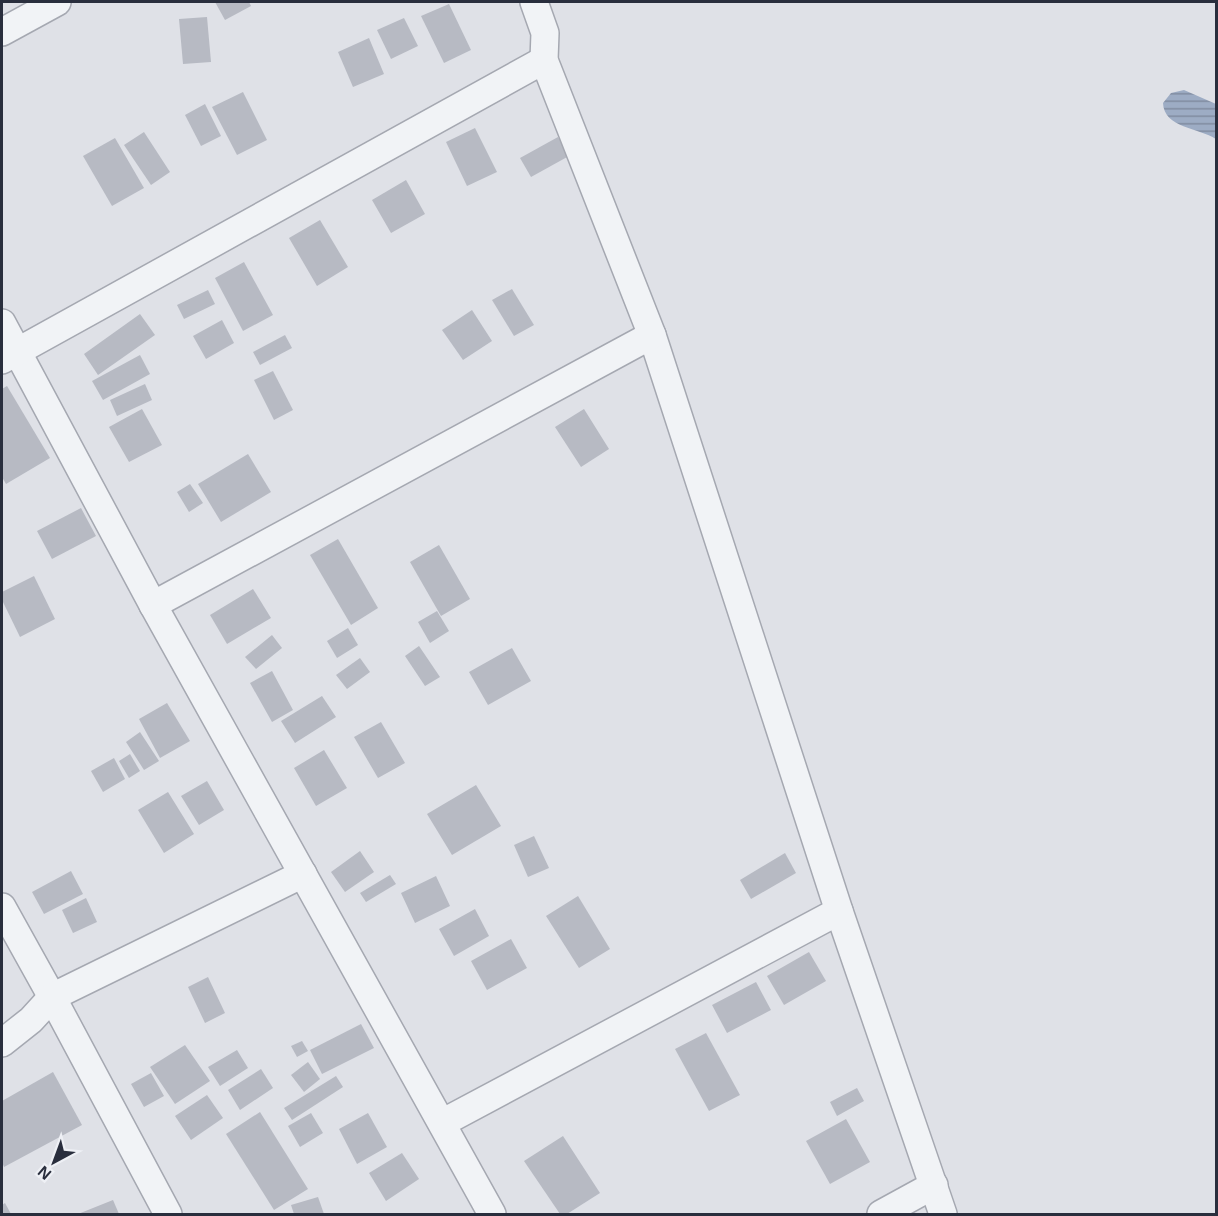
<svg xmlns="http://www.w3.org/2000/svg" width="1218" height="1216" font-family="Helvetica,sans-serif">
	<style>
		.water { fill: url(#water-rules) }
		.building { fill: #b7bac3 }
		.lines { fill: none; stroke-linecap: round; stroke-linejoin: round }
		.minor-casing { stroke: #a5a8b1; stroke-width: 30 }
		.minor { stroke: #f1f3f6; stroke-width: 27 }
	</style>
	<defs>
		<pattern id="water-rules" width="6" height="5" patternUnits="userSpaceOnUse" patternTransform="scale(1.5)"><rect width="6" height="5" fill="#9dacc4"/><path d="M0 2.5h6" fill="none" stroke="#808ca0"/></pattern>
	</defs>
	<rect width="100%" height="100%" fill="#dfe1e7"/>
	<path class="water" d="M1184,90L1216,104V139C1199,128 1164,128 1163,103L1171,93Z"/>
	<g class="building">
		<polygon points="215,2 249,2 251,6 225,20"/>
		<polygon points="449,4 471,50 444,63 421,16"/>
		<polygon points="207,17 211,62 183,64 179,19"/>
		<polygon points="404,18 418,46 391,59 377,30"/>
		<polygon points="369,38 384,74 353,87 338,52"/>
		<polygon points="243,92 267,140 237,155 212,107"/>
		<polygon points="205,104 221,136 201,146 185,115"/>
		<polygon points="475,128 497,172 467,186 446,142"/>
		<polygon points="144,132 170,172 151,185 124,145"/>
		<polygon points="558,137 569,156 531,177 520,158"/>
		<polygon points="115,138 144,188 112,206 83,156"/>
		<polygon points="406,180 425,214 391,233 372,200"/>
		<polygon points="320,220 348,267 317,286 289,238"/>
		<polygon points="244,262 273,315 243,331 215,278"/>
		<polygon points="512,289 534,325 514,336 492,300"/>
		<polygon points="208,290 215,304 184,319 177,305"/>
		<polygon points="472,310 492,341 463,360 442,330"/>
		<polygon points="140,314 155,335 98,375 84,354"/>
		<polygon points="222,320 234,343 206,359 193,336"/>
		<polygon points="285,335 292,348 260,365 253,352"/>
		<polygon points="140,355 150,374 103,400 92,381"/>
		<polygon points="273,371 293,410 274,420 254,380"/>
		<polygon points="145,384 152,400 117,416 110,400"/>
		<polygon points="7,386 50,458 6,484 2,477 2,389"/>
		<polygon points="142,409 162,445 129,462 109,427"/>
		<polygon points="584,409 609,449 581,467 555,427"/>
		<polygon points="248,454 271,492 221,522 198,484"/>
		<polygon points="190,484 203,503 189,512 177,492"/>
		<polygon points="81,508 96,536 52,559 37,531"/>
		<polygon points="338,539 378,608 351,625 310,555"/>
		<polygon points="439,545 470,599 441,616 410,562"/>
		<polygon points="34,576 55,619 20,637 2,600 2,592"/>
		<polygon points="253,589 271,618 227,644 210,615"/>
		<polygon points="437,611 449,631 430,643 418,622"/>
		<polygon points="348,628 358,645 337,658 327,641"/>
		<polygon points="272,635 282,648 256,669 245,657"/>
		<polygon points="419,646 440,677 425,686 405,656"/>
		<polygon points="512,648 531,681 488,705 469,672"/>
		<polygon points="360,658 370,672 347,689 336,675"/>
		<polygon points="272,671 293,710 272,722 250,683"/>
		<polygon points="322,696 336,717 295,743 281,721"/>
		<polygon points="167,703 190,741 160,758 139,719"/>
		<polygon points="381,722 405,763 378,778 354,737"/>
		<polygon points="140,732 159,761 144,770 126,742"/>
		<polygon points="324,750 347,788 316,806 294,768"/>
		<polygon points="130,754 140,771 129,778 119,761"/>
		<polygon points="114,758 125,779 103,792 91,771"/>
		<polygon points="207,781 224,810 199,825 181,796"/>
		<polygon points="476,785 501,826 452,855 427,814"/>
		<polygon points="168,792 194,834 164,853 138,810"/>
		<polygon points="534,836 549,868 528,877 514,845"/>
		<polygon points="360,851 374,872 345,892 331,872"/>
		<polygon points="785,853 796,873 751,899 740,880"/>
		<polygon points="71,871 83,894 44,914 32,892"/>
		<polygon points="390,875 396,884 366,902 360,893"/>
		<polygon points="436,876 450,906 415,923 401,893"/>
		<polygon points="578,896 610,949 579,968 546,916"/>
		<polygon points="86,898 97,922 73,933 62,910"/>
		<polygon points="475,909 489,936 454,956 439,929"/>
		<polygon points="511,939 527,968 487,990 471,961"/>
		<polygon points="809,952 826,981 784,1005 767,976"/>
		<polygon points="208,977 225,1013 205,1023 188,987"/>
		<polygon points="756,982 771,1010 727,1033 712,1005"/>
		<polygon points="361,1024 374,1048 322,1074 310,1050"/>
		<polygon points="706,1033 740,1095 709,1111 675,1049"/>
		<polygon points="302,1041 308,1051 297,1057 291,1046"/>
		<polygon points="185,1045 210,1081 175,1104 150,1067"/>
		<polygon points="237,1050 248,1068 220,1086 208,1067"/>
		<polygon points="308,1062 320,1079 304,1092 291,1075"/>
		<polygon points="261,1069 273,1088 240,1110 228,1090"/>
		<polygon points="53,1072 82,1125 4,1167 2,1162 2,1101"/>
		<polygon points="151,1073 164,1096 144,1107 131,1084"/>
		<polygon points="336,1076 343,1087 292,1120 284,1108"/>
		<polygon points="857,1088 864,1101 837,1116 830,1102"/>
		<polygon points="207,1095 223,1118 191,1140 175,1116"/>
		<polygon points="260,1112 308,1189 274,1210 226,1134"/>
		<polygon points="311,1113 323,1133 300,1147 288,1126"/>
		<polygon points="368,1113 387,1147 357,1164 339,1129"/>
		<polygon points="846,1119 870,1162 830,1184 806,1141"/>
		<polygon points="563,1136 600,1193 567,1214 560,1214 524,1161"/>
		<polygon points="402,1153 419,1179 386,1201 369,1173"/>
		<polygon points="318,1197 324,1214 294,1214 291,1205"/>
		<polygon points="113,1200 119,1214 78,1214"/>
		<polygon points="5,1203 11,1214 2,1214 2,1205"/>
	</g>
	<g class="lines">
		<defs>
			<g id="minor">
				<polyline points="534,2 545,33 544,60 652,335 839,911 943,1214"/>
				<polyline points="2,32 57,2"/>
				<polyline points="2,323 153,605 492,1214"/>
				<polyline points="2,360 544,60"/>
				<polyline points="153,605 652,335"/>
				<polyline points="2,907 52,997 168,1214"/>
				<polyline points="2,1043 31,1020 52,997 303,874"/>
				<polyline points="442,1123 839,911"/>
				<polyline points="881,1214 934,1185"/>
			</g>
		</defs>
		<use href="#minor" class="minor-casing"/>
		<use href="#minor" class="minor"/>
	</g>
	<rect width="1218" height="1216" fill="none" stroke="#292e3d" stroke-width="6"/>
	<g transform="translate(54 1162) rotate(221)" stroke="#eef0f5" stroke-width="4.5" paint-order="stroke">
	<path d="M0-4.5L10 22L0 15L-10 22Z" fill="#292e3d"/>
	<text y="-9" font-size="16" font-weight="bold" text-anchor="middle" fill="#292e3d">N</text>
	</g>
</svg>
